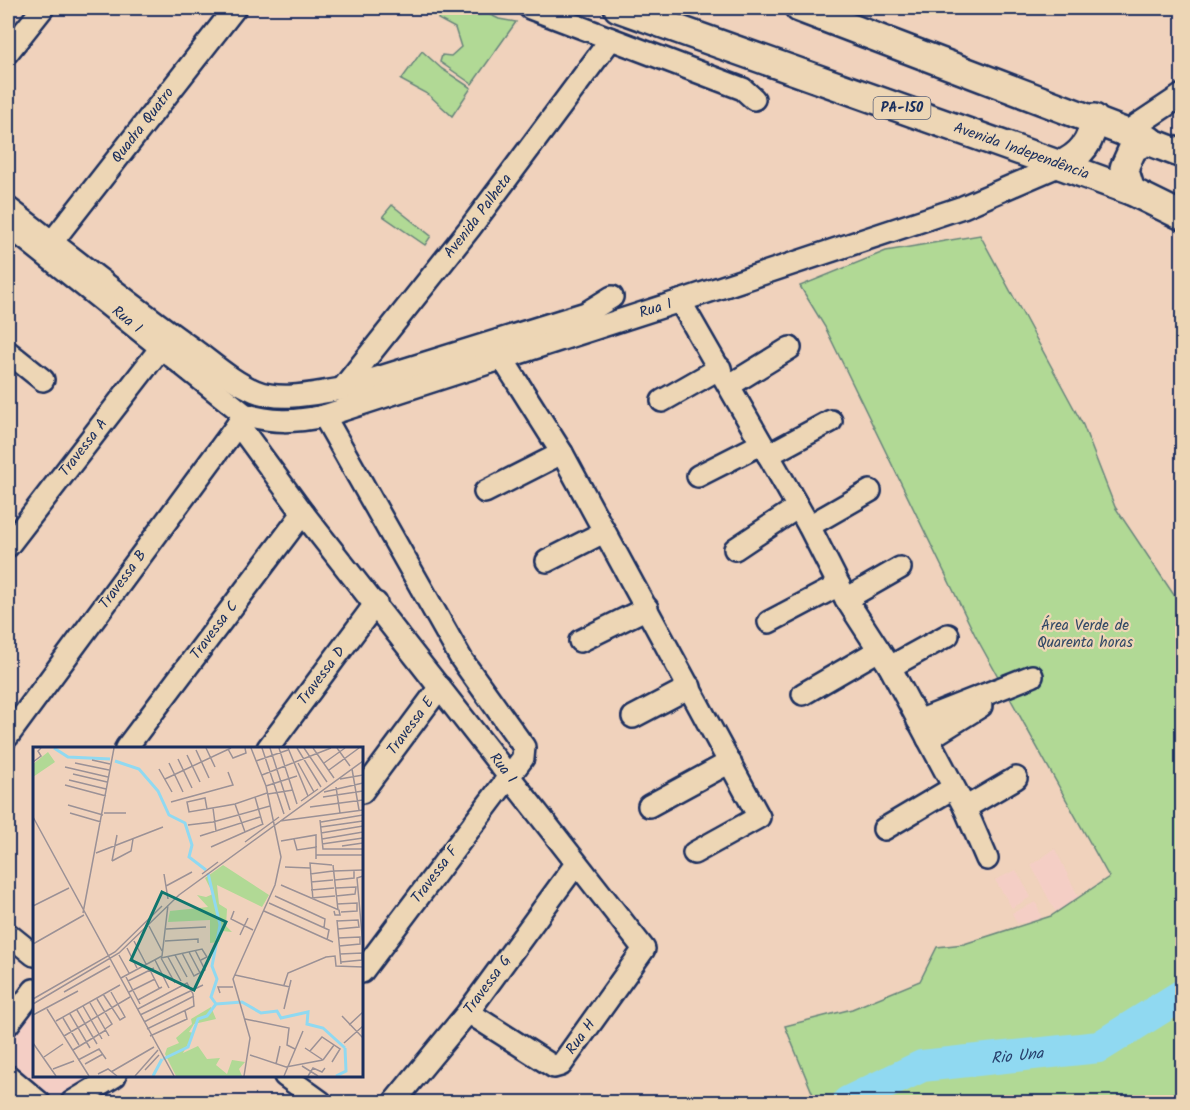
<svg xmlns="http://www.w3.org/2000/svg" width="1190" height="1110" font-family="Kalam,sans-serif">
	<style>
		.built { fill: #f4cec5 }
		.green { fill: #b1d995; stroke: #66847a; stroke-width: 1.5 }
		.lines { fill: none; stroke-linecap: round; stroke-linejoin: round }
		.river { stroke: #90d9f1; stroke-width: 32 }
		.minor-casing { stroke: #1b2f5e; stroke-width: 26 }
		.major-casing { stroke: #1b2f5e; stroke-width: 32 }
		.minor { stroke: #edd6b5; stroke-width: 21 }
		.major { stroke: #edd6b5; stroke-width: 27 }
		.labels { text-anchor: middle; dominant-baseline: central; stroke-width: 4.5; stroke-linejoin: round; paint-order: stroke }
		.shield { fill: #edd6b5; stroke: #5a6178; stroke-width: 1.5 }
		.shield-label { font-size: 14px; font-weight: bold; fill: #1b2f5e }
		.street-label { font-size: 15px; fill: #1b2f5e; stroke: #edd6b5 }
		.park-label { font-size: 15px; fill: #324866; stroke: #edd6b5 }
		.water-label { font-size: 16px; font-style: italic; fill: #27406d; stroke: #edd6b5 }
		.inset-river { fill: none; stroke: #90d9f1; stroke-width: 3 }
		.inset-road { fill: none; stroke: #9b9196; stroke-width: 1.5 }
		.view { fill: #0f766e; fill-opacity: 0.15; stroke: #0f766e; stroke-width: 3 }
		.inset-edge { fill: none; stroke: #1b2f5e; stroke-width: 3 }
	</style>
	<rect width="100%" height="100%" fill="#f0d2bc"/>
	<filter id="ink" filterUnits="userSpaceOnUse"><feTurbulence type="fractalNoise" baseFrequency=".0167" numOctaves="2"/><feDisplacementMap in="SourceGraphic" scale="12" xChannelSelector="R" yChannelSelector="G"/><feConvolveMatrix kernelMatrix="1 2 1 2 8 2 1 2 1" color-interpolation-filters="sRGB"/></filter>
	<g filter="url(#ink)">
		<g class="built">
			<polygon points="1055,849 1079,898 1056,913 1031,865"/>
			<polygon points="1016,870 1031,897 1012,908 995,880"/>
			<polygon points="1036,902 1043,922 1017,923 1012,913"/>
			<polygon points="34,1010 34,1076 106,1076 63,1102 53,1102 8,1063 8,1044"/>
		</g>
		<g class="green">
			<polygon points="442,8 476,8 499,19 516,22 472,84 440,62 442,55 451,56 461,47 455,28 438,19"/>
			<polygon points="422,51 442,69 471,88 452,116 429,95 401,80"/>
			<polygon points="392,205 431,236 425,245 383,216"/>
			<polygon points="980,235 1083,425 1115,507 1182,607 1182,1102 816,1102 785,1026 852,1009 920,981 937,947 964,944 1051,916 1109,877 975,635 825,327 800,286 886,251"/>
		</g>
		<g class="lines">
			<path class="river" id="s1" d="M848,1102L922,1066L1099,1047L1182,995"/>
			<defs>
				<g id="minor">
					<polyline points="530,8 743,89 754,99"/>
					<polyline points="8,52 43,8"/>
					<polyline points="1128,131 1182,95"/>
					<path d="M8,208C70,255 130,305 194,350C213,364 233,382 255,391C282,402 314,393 342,389L586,313L612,297"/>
					<path id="s2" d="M8,225L244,414C272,423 295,422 324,416L680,301L963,207L1060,165"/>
					<path id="s3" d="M52,242L235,8"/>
					<polyline points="680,301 809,526 846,599 890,667 965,808 987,859"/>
					<polyline points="8,352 43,380"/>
					<polyline points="502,358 562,453 759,817 694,853"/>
					<polyline points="730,385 790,348"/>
					<path id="s4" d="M342,389L470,228L611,39"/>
					<polyline points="662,401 720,368"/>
					<path id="s5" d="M244,414L238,424L303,513L644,949L561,1065L554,1067L468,1012"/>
					<polyline points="324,416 462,660 524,747 523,758 362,972"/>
					<polyline points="768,455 831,421"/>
					<polyline points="698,476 761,444"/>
					<polyline points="485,492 562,453"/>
					<polyline points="809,526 870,491"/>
					<path id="s6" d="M8,546L160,349"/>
					<polyline points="735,549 798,507"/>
					<polyline points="547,561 604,532"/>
					<polyline points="846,599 900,568"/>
					<polyline points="769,622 839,585"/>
					<polyline points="580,641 647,608"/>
					<polyline points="890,667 948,635"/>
					<polyline points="803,694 879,650"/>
					<polyline points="633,717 690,687"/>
					<polyline points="918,721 1032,676"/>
					<path id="s7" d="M8,736L238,424"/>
					<polyline points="928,739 981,706"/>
					<path id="s8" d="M126,748L303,513"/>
					<path id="s9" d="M268,748L376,603"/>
					<path id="s10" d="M362,792L440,687"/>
					<polyline points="649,806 730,762"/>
					<polyline points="965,808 1016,778"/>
					<polyline points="884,829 953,788"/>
					<polyline points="8,934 34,955"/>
					<polyline points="8,1024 34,990"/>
					<polyline points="8,1076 39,1102"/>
					<polyline points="285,1076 321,1102"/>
					<polyline points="72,1102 115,1076"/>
					<path id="s11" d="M394,1102L468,1012L576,864"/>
				</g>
				<g id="major">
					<path id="s12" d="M618,8L1060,165L1131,191L1182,216"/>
					<polyline points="799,8 1182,154"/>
					<path d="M1060,165C1081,156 1092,142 1094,118"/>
					<polyline points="1131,191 1124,168 1133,148 1149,140"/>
				</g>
			</defs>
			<use href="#minor" class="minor-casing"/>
			<use href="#major" class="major-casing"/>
			<use href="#minor" class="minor"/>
			<use href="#major" class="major"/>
		</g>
	</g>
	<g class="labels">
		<rect class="shield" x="873.5" y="97" width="57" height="22" rx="4.5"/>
		<g class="shield-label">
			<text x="902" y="108">PA-150</text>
		</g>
		<g class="street-label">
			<text stroke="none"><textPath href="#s3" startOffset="148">Quadra Quatro</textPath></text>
			<text stroke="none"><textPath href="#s12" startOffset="428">Avenida Independência</textPath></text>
			<text stroke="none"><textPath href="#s4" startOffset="220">Avenida Palheta</textPath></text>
			<text stroke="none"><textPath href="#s2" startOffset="732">Rua I</textPath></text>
			<text stroke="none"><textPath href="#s2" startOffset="152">Rua I</textPath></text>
			<text stroke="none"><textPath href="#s6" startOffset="124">Travessa A</textPath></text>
			<text stroke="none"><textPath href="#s7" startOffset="194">Travessa B</textPath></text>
			<text stroke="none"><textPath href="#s8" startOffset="147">Travessa C</textPath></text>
			<text stroke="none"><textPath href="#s9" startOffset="90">Travessa D</textPath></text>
			<text stroke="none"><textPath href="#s10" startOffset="82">Travessa E</textPath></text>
			<text stroke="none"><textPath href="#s5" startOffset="446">Rua I</textPath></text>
			<text transform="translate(435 875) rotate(-53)">Travessa F</text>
			<text stroke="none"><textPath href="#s11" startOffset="150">Travessa G</textPath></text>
			<text transform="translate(581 1037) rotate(-54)">Rua H</text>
		</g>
		<g class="park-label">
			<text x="1085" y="626">Área Verde de<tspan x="1085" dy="17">Quarenta horas</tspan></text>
		</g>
		<g class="water-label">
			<text stroke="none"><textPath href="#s1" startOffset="178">Rio Una</textPath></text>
		</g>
	</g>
	<g transform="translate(33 747)">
		<rect width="330" height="330" fill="#f0d2bc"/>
		<path d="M15,5L22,15L0,30V17ZM190,118L236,148L229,160L184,138L186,157L194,162L193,179L199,185L189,184L186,195L177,196V173L135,175L136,169L137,164L175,160L164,148L173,150L180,147L172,131ZM178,260L183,272L161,277L156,285L161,286L150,306L165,299L174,312L187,311L183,318L194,327L199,313L212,315L206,322L209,329H143L132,307L134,301L146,296L143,291L159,277L158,272Z" fill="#b1d995"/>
		<path class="inset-river" d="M21,1L35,10L77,12M82,14L106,22L125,44L136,68L152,76L159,98L156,110L173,123M183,257L209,255L228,266L244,264L248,271L275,265L274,277L290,281L312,301M130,312L155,300L165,272L174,269L183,257L178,250L184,232L179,219L187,178L175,126M120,329L129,312M303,329L313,324L312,301"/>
		<path class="inset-road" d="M173,1L182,20M229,1L251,67M237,1L257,63M246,1L264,57M255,1L275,49M264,1L288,40M271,1L294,35M280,1L301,31M304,1L317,19M195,2L200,11L213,6L212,1M163,3L176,31M154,8L167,35M145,12L159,41M59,13L77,17M223,14L255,3M0,15L8,9L5,4L8,1M42,16L76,23M136,16L150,45M265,16L281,45M291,16L312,1M32,20L75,30M126,22L139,45M319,22L326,63M296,23L326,1M40,27L74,35M229,28L298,1M132,32L198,1M307,32L330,28M36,33L73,42M32,38L73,49M233,39L264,29M303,40L307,66M291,45L330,36M235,47L260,43M222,50L230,78M290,50L330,44M268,54L285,42M138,55L200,38L195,25M202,57L212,85M35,58L70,68M277,60L330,53M180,61L183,84M174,62L172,51L154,55L156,65L191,59L202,57L234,46M37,66L68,75M71,66H93M0,70L141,329M287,73L290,102H330M247,74L330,63M288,75L330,68M155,78L180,75L237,59M288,80L330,74M288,86L330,79M167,89L227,70M261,92L264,103L284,100M289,92L330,85M248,94L283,88V112M212,95L246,70M289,97L330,91M309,99L330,96M178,100L230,77M63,106L130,80M283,108H330M79,114L98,104L100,92M79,114L84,88M300,118L305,163M252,120L277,121M301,124L330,123M131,127L135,152M169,127L185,115M277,127L300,124M330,129L324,131L330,199M302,133L321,131V123M278,135L300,133M248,138L306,163L307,168H302L301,164M133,139L159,125M303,141L323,140L322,147L303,149M278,143L301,141M242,149L292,172L291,181M278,151L302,149M280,153L277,116L299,118M236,156L296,183L294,193M304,157L324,156V164L308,165M0,159L36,141M201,164L198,172L220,183M231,164L300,195M50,166L81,1M304,173L308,217M304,174L325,173L326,180L305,182M116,179L129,204M133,182L173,180M207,188L215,171M305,191L327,190V197L306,199M101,194L113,217M132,194L165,192V196M0,197L51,168M94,201L104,221M156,205L167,226M149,206L161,229L172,223L162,203M307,207L329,206V213L308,215M86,208L96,226M142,208L154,230M135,210L148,234M128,211L169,202L174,210L168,213M128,211L142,236M122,213L136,241M117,223L126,241M202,228L257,240M93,230L107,257M88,231L129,209L135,158M95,234L121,221M251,238L255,226L293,210L302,209L303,219L330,220M31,245L77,219M96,245L122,232M187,246L185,240H200M70,247L87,273L92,270L78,245M0,252L82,205L129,159M64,252L79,277L72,282M105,253L129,240M57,256L76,289M0,257L86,206L146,148L330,14M50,259L69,292M14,262L56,329M105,262L154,236L160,247L161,259L114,282M251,262L258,233M44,263L64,297M37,267L57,301M0,268L45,244M107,268L170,238M309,269L330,291M30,271L46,298M212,272L256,281L254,298L262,302M23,274L87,238M111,275L161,249M316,278L330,265M31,289L97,250M117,289L154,272L152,264M0,296L23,329M311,296L330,279M272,301L290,313M40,303L73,283M277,304L289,290L307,302L299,315M217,308L253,320L290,313M11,310L30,297M45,313L66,302L73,312M290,313L301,298M52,317L70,307M243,317L247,299M269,319L285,329M20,322L41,314M112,323L126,308M78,325L121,300M65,327L75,322L84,329M102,329L125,303M211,329L217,291L200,232L242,138L248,110L233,39L218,1M251,329L270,284M275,329L280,321L289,325L292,321"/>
		<path class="view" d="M129,145L193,175L161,243L98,213Z"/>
		<rect width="330" height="330" class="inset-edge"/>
	</g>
	<rect width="1190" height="1110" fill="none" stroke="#edd6b5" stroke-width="30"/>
	<rect x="15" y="15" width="1160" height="1080" fill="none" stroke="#1b2f5e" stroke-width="2" filter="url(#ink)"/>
</svg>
